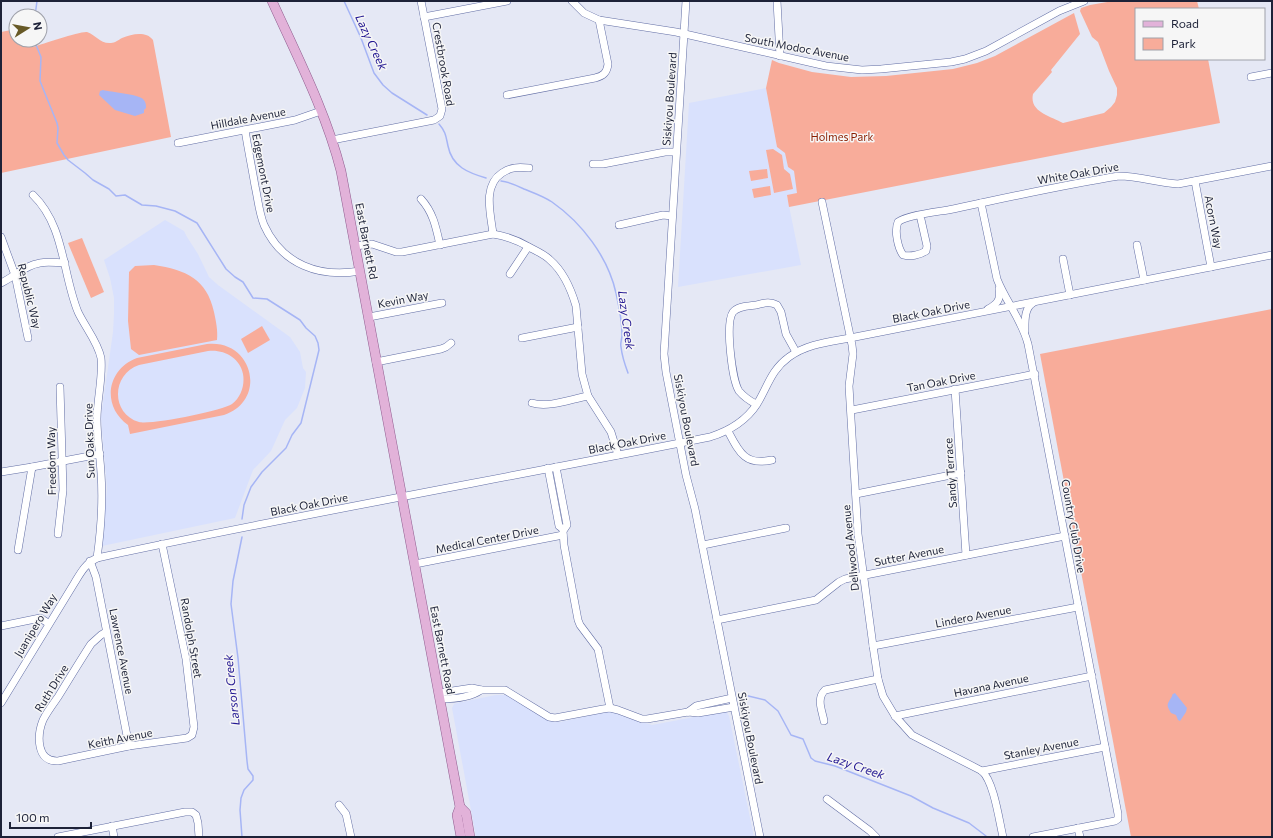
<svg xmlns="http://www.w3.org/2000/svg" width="1273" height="838" font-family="Commissioner,sans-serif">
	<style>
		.built { fill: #d9e1fd }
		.green { fill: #f8ac9a; fill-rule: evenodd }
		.water { fill: #a6b5f5 }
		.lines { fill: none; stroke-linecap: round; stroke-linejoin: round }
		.stream { stroke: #a6b5f5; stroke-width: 1.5 }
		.minor-casing { stroke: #626ea5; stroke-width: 8 }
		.major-casing { stroke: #915e90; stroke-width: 10 }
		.minor { stroke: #fff; stroke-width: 7 }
		.major { stroke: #e2b2d9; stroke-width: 9 }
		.labels { text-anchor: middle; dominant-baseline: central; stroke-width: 3; stroke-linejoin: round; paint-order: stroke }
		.street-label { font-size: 11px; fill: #1d2238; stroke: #f6f6f6 }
		.park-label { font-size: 11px; fill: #8a1e01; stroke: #f6f6f6 }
		.water-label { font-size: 12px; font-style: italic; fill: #241993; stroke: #f6f6f6 }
	</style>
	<rect width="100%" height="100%" fill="#e5e8f5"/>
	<g class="built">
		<polygon points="766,88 777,147 785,153 788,167 794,171 798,193 787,196 801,265 678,287 689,103"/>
		<polygon points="165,220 184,231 187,237 198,254 209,277 218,285 290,337 300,352 303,368 306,372 305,388 297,408 285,420 271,451 253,470 235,518 102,546 107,488 101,417 113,332 114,314 114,298 110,278 104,260"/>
		<polygon points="496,695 507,695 549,720 560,722 606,712 613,712 625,717 652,725 726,711 729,716 754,837 476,837 452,708 454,704 457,703"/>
	</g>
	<g class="green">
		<path d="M1113,1H1197L1199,9H1136V59H1208L1220,123L789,207L787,195L797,193L794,171L788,167L785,153L777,147L766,88L772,60L779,63L812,72L851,77L886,76L953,69L977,63L995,56L1074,13L1080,34L1051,70L1052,72L1033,94C1029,112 1051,116 1063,123L1104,113L1111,107L1115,102L1117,95V88L1109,71L1098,42L1092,37L1080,11L1081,8L1090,5Z"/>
		<path d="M16,29V40H30L33,47C43,44 80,31 87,32C96,35 100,44 111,43C115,43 118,40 122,38C132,34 146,31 153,40L171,137L1,173V32Z"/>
		<polygon points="773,149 782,155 784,169 790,174 793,189 774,193 766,150"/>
		<polygon points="767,169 768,178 751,181 749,171"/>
		<polygon points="770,186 771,195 754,198 752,189"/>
		<polygon points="82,238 104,292 91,298 68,243"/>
		<path d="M154,265C186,270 207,279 214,312C216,321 218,331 217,340L139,355L131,349L128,321L129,272L135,266Z"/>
		<polygon points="1272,309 1272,837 1131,837 1040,354"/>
		<polygon points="262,326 270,340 248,353 241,339"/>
		<path d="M207,344C253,339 268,400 224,415L130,434L128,425C101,406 107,369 137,358ZM208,351C224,349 240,358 243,374C245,385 241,397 232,404C222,411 151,425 139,422C110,413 112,374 139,365Z"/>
	</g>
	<g class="water">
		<path d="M103,90C111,92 137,94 143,99C146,102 146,105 146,108L144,110V113L135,116L115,110L99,95L100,91Z"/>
		<path d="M1175,693L1187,708L1186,712L1180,721L1178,720L1176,715L1171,713C1167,705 1166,706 1171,698C1174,693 1170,696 1175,693Z"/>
	</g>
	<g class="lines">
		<g class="stream">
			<polyline points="344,1 361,38 374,73 383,85 392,93 427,115"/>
			<polyline points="35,16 37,1"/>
			<polyline points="34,40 41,57 40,81 57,123 58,128 57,143 64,155 68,160 85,173 93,180 109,189 116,196 125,195 142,205 156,206 175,211 197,223 226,269 235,277 243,282 253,298 267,299 300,320 306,328 315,336 318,343 319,350 301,423 292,435 286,448 262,472 251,487 244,505 242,519"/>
			<path d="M439,124C446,132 446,137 448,146C452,167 469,173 486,178"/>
			<path d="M501,181C510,182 516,185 524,189C534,193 543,196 552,202C582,223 608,257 616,293C619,306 622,321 622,335C622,339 620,343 621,347C622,356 625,365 628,373"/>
			<polyline points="740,694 765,700 778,711 791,735 803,739 811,758 815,761 835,766 911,796 933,808 969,823 986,836"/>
			<polyline points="242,837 240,810 241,798 244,790 253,780 253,776 248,769 247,761 238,658 231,604 233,581 242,537"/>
		</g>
		<defs>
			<g id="minor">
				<polyline points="572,1 584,13 599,20 676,32 826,66 862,70 881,69 951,62 965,59 986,51 1059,11 1084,1"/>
				<polyline points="686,1 664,354 666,372 686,475 695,509 760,837"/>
				<polyline points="777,1 780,56"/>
				<polyline points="424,17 507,1"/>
				<polyline points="1251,77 1272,73"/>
				<path d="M507,95L595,78C603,76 607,73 608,64L599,20"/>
				<path d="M245,130C248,149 252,168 255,186C258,199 259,213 264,225C282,265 320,278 360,271"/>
				<polyline points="332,140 434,120 440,116 442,109 421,1"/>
				<polyline points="178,143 295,120 321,111"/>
				<polyline points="593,164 603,164 665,152 676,152"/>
				<polyline points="1195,181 1211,267"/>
				<path d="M33,195C65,226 62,273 78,312C85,327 98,342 101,358C103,378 97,399 97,419C97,437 100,455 101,473C103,502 101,530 97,558"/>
				<path d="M421,199C433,212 436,227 440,245"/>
				<path d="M822,202L852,345L853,354L849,386L858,534L873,646L878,679L883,696L895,716L912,735L982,771C994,782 999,820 1003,837"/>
				<path d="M981,203L997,279C1006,302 1022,320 1028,344L1118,814V819L1115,821L1033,837"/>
				<path d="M920,215L927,246L926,251C920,255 910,257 903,255C898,248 894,231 898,222C907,215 936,212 948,210C1005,198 1062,185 1119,176C1139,176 1158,183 1178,184L1272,166"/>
				<polyline points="619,225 663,215 672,216"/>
				<path d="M493,234C491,215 482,186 502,173C511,167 518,167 529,168"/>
				<polyline points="1,237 15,275 28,338"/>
				<polyline points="1137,245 1144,280"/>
				<path d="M355,246L372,244L396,252H402L493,234C506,236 517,240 529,247C536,251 544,254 550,260C564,272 571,289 576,306L582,374L588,396L611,432L618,455"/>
				<polyline points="1063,259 1070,295"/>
				<polyline points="510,274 528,247"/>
				<path d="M1,283C14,277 25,265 40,263C48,261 57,263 65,263"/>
				<path d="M988,309C997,304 1001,300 999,289"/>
				<polyline points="369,317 442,303"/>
				<path d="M1025,331C1025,322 1024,308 1033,303"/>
				<polyline points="522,338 578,327"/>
				<polyline points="376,362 441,349 446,347 451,343"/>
				<polyline points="955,389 966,555"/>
				<path d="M532,403C549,408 571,399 588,396"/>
				<path d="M756,404C750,401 744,397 739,391C732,380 725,323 733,312C738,306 749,306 756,305C764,303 770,301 777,305L781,312L786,334L796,352"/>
				<polyline points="852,410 1035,374"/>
				<path d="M728,431C739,452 745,466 772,460"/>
				<polyline points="556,467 567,525 563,531 564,545 578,620 580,625 598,649 610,708"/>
				<polyline points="548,468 559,526 563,529"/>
				<polyline points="1,472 32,467 100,454"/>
				<polyline points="856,494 961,473"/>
				<polyline points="58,534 63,490 60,387"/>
				<polyline points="703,545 786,528"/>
				<polyline points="18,550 32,467"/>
				<polyline points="90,561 96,577 129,746"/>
				<polyline points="415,564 563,535"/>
				<polyline points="717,620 816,600 839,582 845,579 1065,536"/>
				<polyline points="1,626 40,618 48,623"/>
				<path d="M106,632L101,635L91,644C80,661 69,679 58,697C53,704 47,712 43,720C37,735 36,762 58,761L129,746L187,738L192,735L194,727L186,659L162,544"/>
				<polyline points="873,646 1078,607"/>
				<polyline points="439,693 472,688 481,690 505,690 549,717 555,718 603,709 610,708 618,710 642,719 647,719 688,712 698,713 734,707"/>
				<path d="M440,699C454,699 470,698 481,690"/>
				<path d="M1,703L75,582C81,572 86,563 97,558C301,514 506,478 710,437C729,431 746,421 757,404C768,386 771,370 789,357C807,344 829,342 850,338L1272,255"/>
				<polyline points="688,712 696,706 732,698"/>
				<polyline points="895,716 1092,676"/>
				<path d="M824,721C822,710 816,699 825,690L878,679"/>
				<polyline points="982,771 1105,747"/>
				<polyline points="827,799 870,831 876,837"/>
				<polyline points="339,805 346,814 351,837"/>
				<polyline points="112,826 114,837"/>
				<polyline points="1078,828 1080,837"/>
				<polyline points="58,837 185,812 192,812 196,815 198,823 199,837"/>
			</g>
			<g id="major">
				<path d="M272,1C297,56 326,112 341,171L460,807L457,815L461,837"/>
				<polyline points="460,807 466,813 470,837"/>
			</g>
		</defs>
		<use href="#minor" class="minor-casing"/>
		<use href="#major" class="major-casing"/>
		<use href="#minor" class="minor"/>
		<use href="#major" class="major"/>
	</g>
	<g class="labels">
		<g class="street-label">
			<text transform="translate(797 47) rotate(11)">South Modoc Avenue</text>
			<text transform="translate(444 64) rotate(80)">Crestbrook Road</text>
			<text transform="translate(669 99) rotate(-86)">Siskiyou Boulevard</text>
			<text transform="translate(248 118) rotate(-11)">Hilldale Avenue</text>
			<text transform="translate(264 173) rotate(79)">Edgemont Drive</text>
			<text transform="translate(1078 173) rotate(-10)">White Oak Drive</text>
			<text transform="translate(1214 222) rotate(79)">Acorn Way</text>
			<text transform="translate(367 241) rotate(79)">East Barnett Rd</text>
			<text transform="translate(30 296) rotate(76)">Republic Way</text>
			<text transform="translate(403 299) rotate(-11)">Kevin Way</text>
			<text transform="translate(931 311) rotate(-11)">Black Oak Drive</text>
			<text transform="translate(941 381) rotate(-11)">Tan Oak Drive</text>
			<text transform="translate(687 420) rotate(79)">Siskiyou Boulevard</text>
			<text transform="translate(89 441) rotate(-92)">Sun Oaks Drive</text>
			<text transform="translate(627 442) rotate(-11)">Black Oak Drive</text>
			<text transform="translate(51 461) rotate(-91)">Freedom Way</text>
			<text transform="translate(950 473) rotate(-94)">Sandy Terrace</text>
			<text transform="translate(309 504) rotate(-11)">Black Oak Drive</text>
			<text transform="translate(1074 526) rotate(80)">Country Club Drive</text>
			<text transform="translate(487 539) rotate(-11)">Medical Center Drive</text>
			<text transform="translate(850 548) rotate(-96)">Dellwood Avenue</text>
			<text transform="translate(909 555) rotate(-11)">Sutter Avenue</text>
			<text transform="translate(973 616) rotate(-11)">Lindero Avenue</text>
			<text transform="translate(35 625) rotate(-59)">Juanipero Way</text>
			<text transform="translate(192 638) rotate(80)">Randolph Street</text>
			<text transform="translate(443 650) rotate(79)">East Barnett Road</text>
			<text transform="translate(122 651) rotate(79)">Lawrence Avenue</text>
			<text transform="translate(991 685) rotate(-12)">Havana Avenue</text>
			<text transform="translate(51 688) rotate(-58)">Ruth Drive</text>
			<text transform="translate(120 738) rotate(-11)">Keith Avenue</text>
			<text transform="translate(751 738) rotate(79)">Siskiyou Boulevard</text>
			<text transform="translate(1041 748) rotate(-11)">Stanley Avenue</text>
		</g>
		<g class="park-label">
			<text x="842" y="136">Holmes Park</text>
		</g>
		<g class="water-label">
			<text transform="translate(372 42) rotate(65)">Lazy Creek</text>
			<text transform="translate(627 320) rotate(82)">Lazy Creek</text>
			<text transform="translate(231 690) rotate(-96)">Larson Creek</text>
			<text transform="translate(856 765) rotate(19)">Lazy Creek</text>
		</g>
	</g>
	<rect width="1273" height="838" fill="none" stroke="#1d2238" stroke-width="4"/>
	<rect x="1135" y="8" width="130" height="52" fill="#f6f6f6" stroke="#9fa1aa"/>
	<rect x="1143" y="21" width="20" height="6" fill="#e2b2d9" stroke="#9fa1aa"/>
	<text x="1171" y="28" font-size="12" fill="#1d2238">Road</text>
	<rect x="1143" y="38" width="20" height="12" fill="#f8ac9a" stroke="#9fa1aa"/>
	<text x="1171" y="48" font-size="12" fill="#1d2238">Park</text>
	<g transform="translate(28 28) rotate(79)"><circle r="19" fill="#f6f6f6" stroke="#9fa1aa"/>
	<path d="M0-3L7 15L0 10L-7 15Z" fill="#675926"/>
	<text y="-6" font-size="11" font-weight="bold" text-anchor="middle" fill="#1d2238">N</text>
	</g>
	<path d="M10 822v6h81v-6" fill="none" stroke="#1d2238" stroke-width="2"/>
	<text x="16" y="822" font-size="12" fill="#1d2238" stroke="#f6f6f6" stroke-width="3" paint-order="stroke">100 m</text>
</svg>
